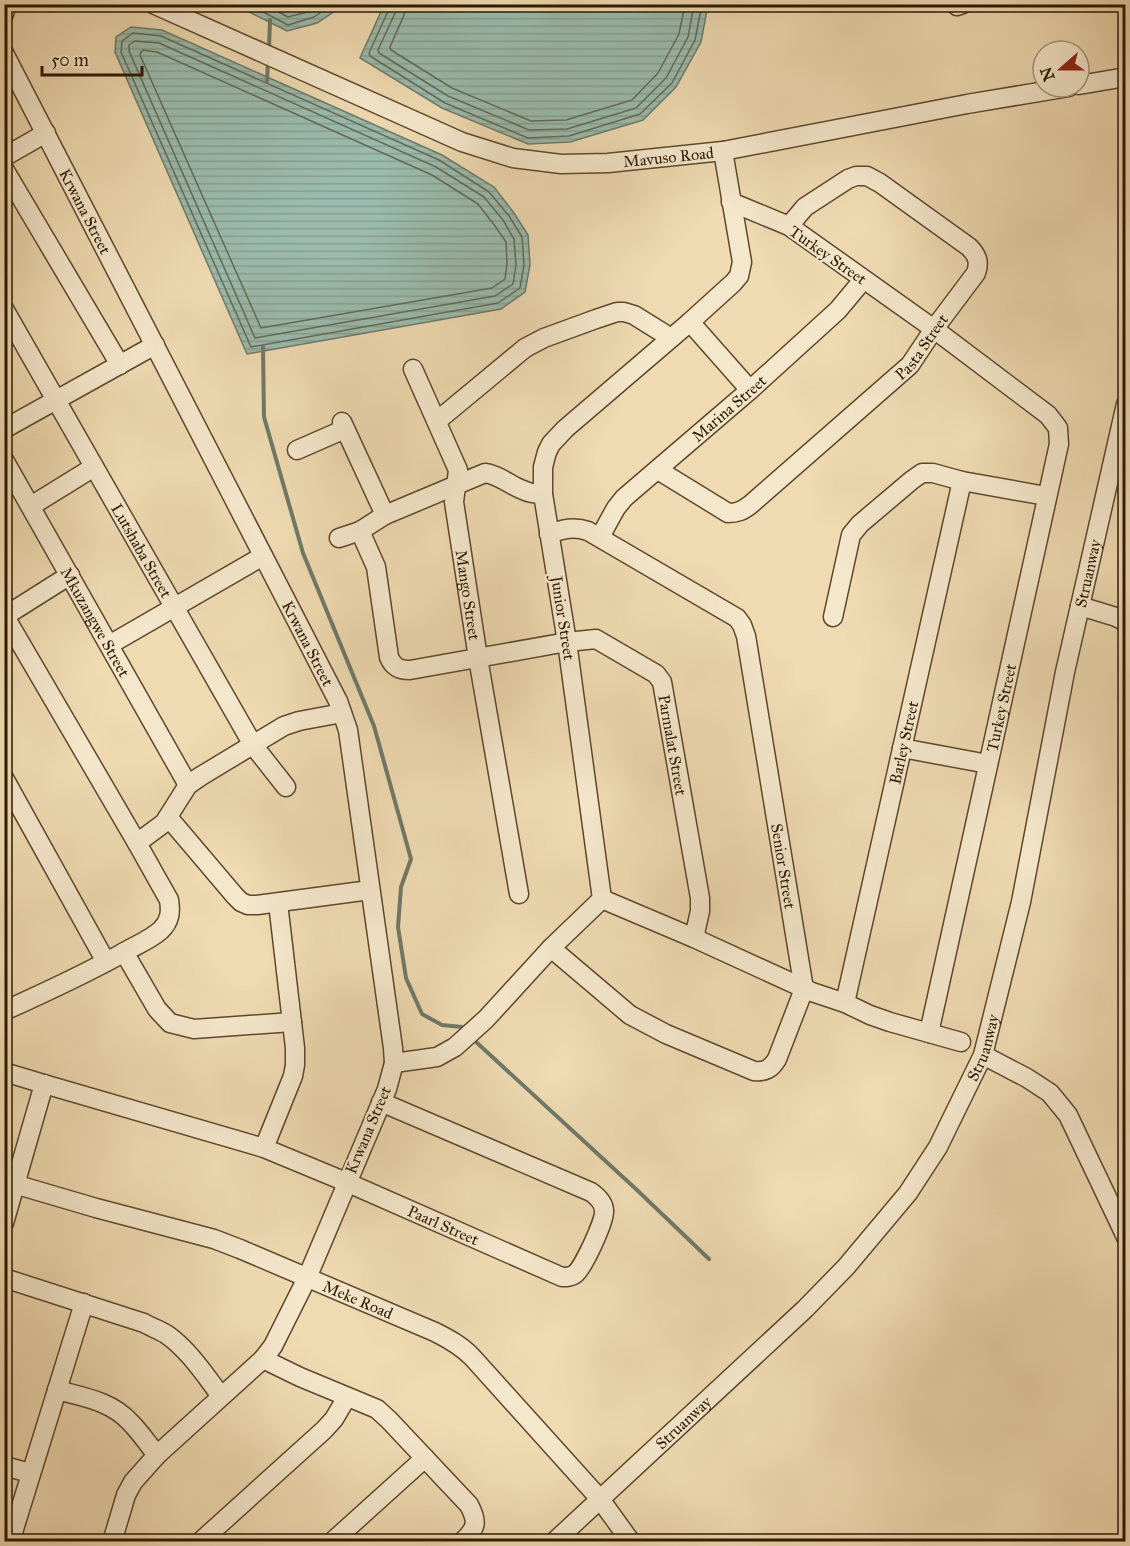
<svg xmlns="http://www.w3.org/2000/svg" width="1130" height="1546" font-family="'IM FELL Great Primer',serif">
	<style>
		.water { fill: url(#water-rules); stroke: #6e7a68; stroke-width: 1.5 }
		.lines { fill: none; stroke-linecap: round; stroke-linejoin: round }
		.shore { stroke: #636a56; stroke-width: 1.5 }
		.stream { stroke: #6e7a68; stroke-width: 4 }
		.minor-casing { stroke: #5d482c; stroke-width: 21 }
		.minor { stroke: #f5e7cc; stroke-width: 18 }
		.labels { text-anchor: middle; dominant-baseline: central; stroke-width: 4.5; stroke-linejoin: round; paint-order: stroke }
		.street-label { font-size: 16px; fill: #2c1800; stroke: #f5e7cc }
	</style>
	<defs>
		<pattern id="water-rules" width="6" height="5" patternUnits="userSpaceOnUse" patternTransform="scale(1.5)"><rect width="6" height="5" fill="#9abbad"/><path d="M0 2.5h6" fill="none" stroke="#85a093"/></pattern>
	</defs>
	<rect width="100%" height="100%" fill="#efdab1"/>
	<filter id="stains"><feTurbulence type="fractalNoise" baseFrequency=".00333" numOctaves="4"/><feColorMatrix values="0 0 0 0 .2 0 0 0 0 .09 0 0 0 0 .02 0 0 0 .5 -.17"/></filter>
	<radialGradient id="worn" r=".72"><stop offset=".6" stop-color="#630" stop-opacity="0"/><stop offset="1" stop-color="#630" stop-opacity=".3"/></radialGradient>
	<g class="water">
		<polygon points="235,5 344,5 317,23 287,31"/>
		<polygon points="384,5 384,4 708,5 701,42 676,87 643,120 570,142 528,144 442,108 360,58"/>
		<polygon points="131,27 162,30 442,155 494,187 514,213 528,235 530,265 525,292 501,309 247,354 115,52 116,37"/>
	</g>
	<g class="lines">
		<g class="shore">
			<polyline points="248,4 288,25 314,17 333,4"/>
			<polyline points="264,4 288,17 311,11 320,4"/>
			<polyline points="389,4 389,9 369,53 370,56 445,103 528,138 569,136 640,114 672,83 695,40 702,4"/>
			<polyline points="396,4 396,11 378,50 379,53 448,96 529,130 567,129 636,108 666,78 688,37 694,4"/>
			<polyline points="405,4 404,15 390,47 391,50 452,88 531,121 566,120 632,100 658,73 679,34 685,4"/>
			<polygon points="133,33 161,36 439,160 489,192 509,216 522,237 524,265 520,288 498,303 251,347 121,52 122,41"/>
			<polygon points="135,41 159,43 436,167 484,197 503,220 514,239 516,265 513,284 495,296 255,338 129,51 129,45"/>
			<polygon points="143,50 157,52 432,175 478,204 495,226 506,242 507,264 505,279 492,288 261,328 140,55 141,52"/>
		</g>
		<g class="stream">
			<polyline points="269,48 270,20"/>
			<polyline points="267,81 268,62"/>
			<polyline points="263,347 264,417 303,553 374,726 411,859 401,887 398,927 406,978 422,1014 442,1025 462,1027"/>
			<polyline points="475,1041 637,1190 709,1259"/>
		</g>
		<defs>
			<g id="minor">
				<path id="s1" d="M153,4L462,142L513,158L561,164L608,163L723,151L967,104L1069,87"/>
				<polyline points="957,6 963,4"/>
				<polyline points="4,14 7,4"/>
				<path id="s2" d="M4,53L338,701L348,730L393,1048L394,1063L387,1089L307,1278L273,1346L263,1359L157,1455L133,1482L126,1495L112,1542"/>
				<polyline points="1079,85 1126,77"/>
				<polyline points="4,157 46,133"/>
				<polyline points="4,169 120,365"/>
				<path id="s3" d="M4,309L253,745L286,787"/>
				<polyline points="690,322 750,390"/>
				<path id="s4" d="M413,369L458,470L454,502L478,658L519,894"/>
				<polyline points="437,421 525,348 544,338 596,319 617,312 624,312 634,315 671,338"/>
				<polyline points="342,422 385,515"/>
				<polyline points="4,429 155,345"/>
				<polyline points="297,450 345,429"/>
				<path id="s5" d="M4,460L188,785"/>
				<path id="s6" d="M658,470L728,513C737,513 742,511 750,505L910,365L934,329L976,273C980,262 977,255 969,247L880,183L867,176H856L848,179L805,207L789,226"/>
				<polyline points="31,506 94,467"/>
				<path id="s7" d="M360,531L376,567L389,657C393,667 399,670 410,670L567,642L596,639L656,674L662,682L700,898V911L694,938"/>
				<path id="s8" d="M549,534C563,529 574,526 588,531L737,618L742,625L746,636L804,989L777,1059C771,1069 765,1072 754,1071L666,1034L630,1015L551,948"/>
				<path id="s9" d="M600,537L616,508L624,498L750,390L838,310L863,280"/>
				<path d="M339,538L360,531L385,515L485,473C500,475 509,485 523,490C529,493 536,494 543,494"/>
				<polyline points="1080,606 1116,617 1126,622"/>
				<path d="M4,615L137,843L169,900C171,912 170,921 161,930C150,940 134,946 121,954C83,975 44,993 4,1011"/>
				<polyline points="5,616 70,575"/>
				<polyline points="833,617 851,535 860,524 912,480 922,473 933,473 962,481 1046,496"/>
				<polyline points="109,645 263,556"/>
				<polyline points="902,748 988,764"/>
				<polyline points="4,778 106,962"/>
				<polyline points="168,817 235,896 241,902 248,905 257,905 370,890"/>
				<polyline points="137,843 164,823 188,785 201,776 284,726 299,721 342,713"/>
				<path id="s10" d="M602,899L694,938L812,992L845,1003L870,1015L890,1022L929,1033L1059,444L1058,428L1048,415L934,329L789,226L731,202"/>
				<polyline points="124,952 157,1009 170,1023 194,1029 292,1022"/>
				<path id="s11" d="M845,1003L962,481"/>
				<polyline points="929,1033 961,1042"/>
				<polyline points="983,1055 1027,1078 1050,1093 1068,1115 1126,1237"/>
				<polyline points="394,1063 437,1057 455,1047 486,1019 551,948 602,899 567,642 543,494 543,467 547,452 551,444 565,429 690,322 733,283 739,276 742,262 723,151"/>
				<path id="s12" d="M4,1072L44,1084L264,1148L346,1182L562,1277C567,1277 571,1277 575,1274C583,1268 605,1221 604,1211C604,1203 598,1197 591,1192L381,1102"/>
				<polyline points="264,1148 293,1076 295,1065 295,1048 278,903"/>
				<path id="s13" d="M4,1181L96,1208L214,1239L240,1249L435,1332C449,1339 462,1346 473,1358L600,1499L631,1542"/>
				<polyline points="4,1223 44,1084"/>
				<path d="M4,1278L144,1323C151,1327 159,1330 166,1334C188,1349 205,1375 221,1396"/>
				<path d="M263,1359L300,1377L377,1409L389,1420L469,1505C478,1522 477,1528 462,1542"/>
				<path d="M57,1390C83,1397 111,1401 130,1422C140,1432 148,1444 157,1455"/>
				<polyline points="4,1466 30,1473"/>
				<polyline points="10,1542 84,1303"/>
				<polyline points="200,1542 324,1430 334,1419 347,1397"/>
				<polyline points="332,1542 425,1458"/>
				<path id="s14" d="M554,1542L805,1309L846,1267L908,1193L938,1147L983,1055L1021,902L1065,672L1126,404"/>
			</g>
		</defs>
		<use href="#minor" class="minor-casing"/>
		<use href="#minor" class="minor"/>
	</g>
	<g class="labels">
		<g class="street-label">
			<text stroke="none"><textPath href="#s1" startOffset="548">Mavuso Road</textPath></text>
			<text stroke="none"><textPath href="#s2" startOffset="178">Krwana Street</textPath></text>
			<text transform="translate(828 255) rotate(35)">Turkey Street</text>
			<text stroke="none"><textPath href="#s6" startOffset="340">Pasta Street</textPath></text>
			<text stroke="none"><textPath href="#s9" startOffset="184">Marina Street</textPath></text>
			<text stroke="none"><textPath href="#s3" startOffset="278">Lutshaba Street</textPath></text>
			<text stroke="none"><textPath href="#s14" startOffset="1148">Struanway</textPath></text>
			<text stroke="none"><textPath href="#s4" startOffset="237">Mango Street</textPath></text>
			<text transform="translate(563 618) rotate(81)">Junior Street</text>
			<text stroke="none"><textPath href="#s5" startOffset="186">Mkuzangwe Street</textPath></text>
			<text stroke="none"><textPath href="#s2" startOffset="664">Krwana Street</textPath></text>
			<text stroke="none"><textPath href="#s10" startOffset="687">Turkey Street</textPath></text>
			<text stroke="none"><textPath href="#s11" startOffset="267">Barley Street</textPath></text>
			<text stroke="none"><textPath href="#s7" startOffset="489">Parmalat Street</textPath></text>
			<text stroke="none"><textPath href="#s8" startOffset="466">Senior Street</textPath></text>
			<text stroke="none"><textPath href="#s14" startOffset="662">Struanway</textPath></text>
			<text transform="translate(368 1130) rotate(-67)">Krwana Street</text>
			<text stroke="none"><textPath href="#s12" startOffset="466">Paarl Street</textPath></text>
			<text stroke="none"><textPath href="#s13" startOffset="374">Meke Road</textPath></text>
			<text stroke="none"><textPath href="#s14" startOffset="176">Struanway</textPath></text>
		</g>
	</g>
	<rect width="1130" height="1546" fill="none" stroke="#efdab1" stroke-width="24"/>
	<rect x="6" y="6" width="1118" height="1534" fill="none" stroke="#2c1800" stroke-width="3"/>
	<rect x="12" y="12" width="1106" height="1522" fill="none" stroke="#2c1800" stroke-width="1.5"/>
	<g transform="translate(1061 69) rotate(249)"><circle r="28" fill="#f5e7cc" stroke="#a5947a" stroke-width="1.5"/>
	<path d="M0-4.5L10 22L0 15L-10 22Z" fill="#8f2418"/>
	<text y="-9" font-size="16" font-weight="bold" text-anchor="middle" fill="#2c1800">N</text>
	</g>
	<path d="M42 66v9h100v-9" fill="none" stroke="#2c1800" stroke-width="3"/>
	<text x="51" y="66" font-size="18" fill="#2c1800" stroke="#f5e7cc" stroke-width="4.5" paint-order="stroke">50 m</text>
	<rect width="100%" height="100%" filter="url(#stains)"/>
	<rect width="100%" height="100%" fill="url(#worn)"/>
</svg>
